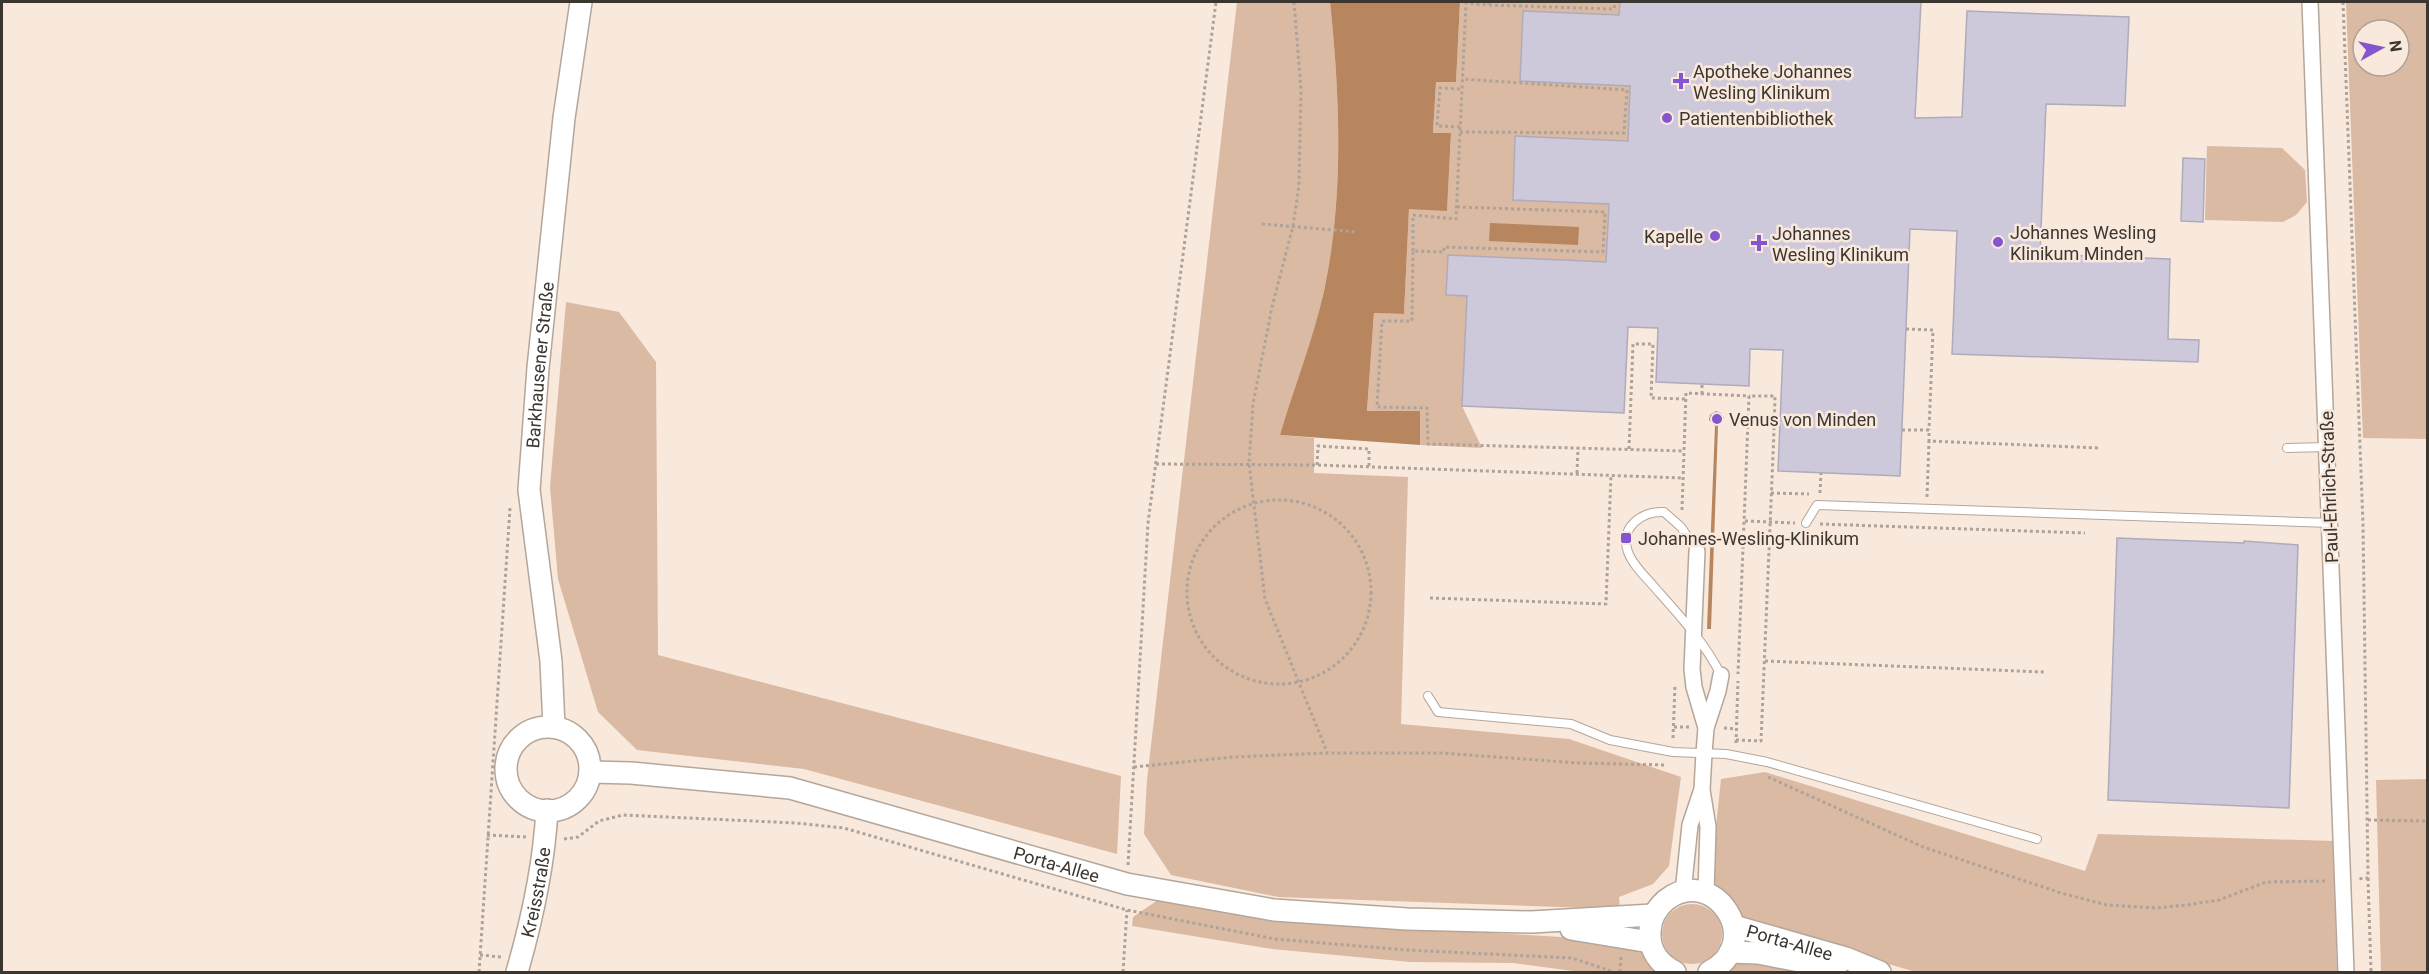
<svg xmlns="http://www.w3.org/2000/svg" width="2429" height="974" font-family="Roboto,sans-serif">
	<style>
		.green { fill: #dabaa2; fill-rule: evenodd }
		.water { fill: #b7865f }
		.building { fill: #cdc8da; stroke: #afabbb; stroke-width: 1.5 }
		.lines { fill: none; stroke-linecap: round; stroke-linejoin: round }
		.lane-casing { stroke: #b5a69a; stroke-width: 10 }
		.street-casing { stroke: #b5a69a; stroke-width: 18 }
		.secondary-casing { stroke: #b5a69a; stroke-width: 24 }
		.path { stroke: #afa399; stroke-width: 3; stroke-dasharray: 3 3; stroke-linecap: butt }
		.lane { stroke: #fff; stroke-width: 8 }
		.street { stroke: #fff; stroke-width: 15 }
		.secondary { stroke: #fff; stroke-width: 21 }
		.poi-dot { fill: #8356cf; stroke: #f9e8dc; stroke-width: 2 }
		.labels { text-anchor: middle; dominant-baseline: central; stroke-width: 5; stroke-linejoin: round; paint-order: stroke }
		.poi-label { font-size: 18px; fill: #3c3631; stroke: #f9e8dc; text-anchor: start }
		.street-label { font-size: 18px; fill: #3c3631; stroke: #f9e8dc }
	</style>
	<rect width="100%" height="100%" fill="#f9e8dc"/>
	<g class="green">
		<path d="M1237,2H1330C1340,97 1344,197 1324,291C1313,340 1295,388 1280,435L1314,438V473L1408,477L1401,724L1569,739L1681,777L1669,866L1653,884L1619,897L1620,909L1278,897L1171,875L1144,834L1147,780Z"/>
		<polygon points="1460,2 1620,2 1619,15 1520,81 1630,86 1628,141 1515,137 1513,199 1609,204 1606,262 1448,255 1446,295 1487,297 1466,315 1462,406 1482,448 1420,445 1420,411 1367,412 1374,313 1404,314 1409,208 1447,210 1451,134 1433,134 1436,82 1456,82"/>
		<path d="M2346,2H2427V439L2363,438ZM2363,30H2399V66H2363Z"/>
		<polygon points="2207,146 2282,148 2305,170 2307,202 2296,215 2283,222 2205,220"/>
		<polygon points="566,302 619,312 656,362 658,655 1121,776 1117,854 804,769 637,750 598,712 558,579 550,487"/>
		<polygon points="1765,772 2085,871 2098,834 2333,841 2337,972 1916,972 1749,924 1714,882 1711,873 1721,779"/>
		<polygon points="2427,779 2427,972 2381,972 2376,780"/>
		<polygon points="1158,900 1263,919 1609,940 1643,951 1660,972 1581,972 1513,963 1410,962 1272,949 1132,926 1133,917"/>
		<circle cx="1692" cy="934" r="30"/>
		<polygon points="1749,961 1823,972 1724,972 1732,965"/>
	</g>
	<g class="water">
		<path d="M1330,2H1460L1456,82H1436L1433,133H1451L1447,211L1409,209L1404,314L1374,313L1367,411H1420V445L1280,435C1294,388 1313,340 1324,291C1344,197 1340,97 1330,2Z"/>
		<polygon points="1490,223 1579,227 1578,245 1489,241"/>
		<polygon points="1716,411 1721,413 1724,418 1718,426 1711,629 1707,629 1715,426 1709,420 1710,415"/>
	</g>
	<g class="building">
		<polygon points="1620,2 1921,2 1915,118 1962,117 1967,11 2129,17 2125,106 2046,104 2040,254 2170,259 2168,339 2199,340 2198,362 1952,354 1957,231 1910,229 1900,476 1778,471 1783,350 1750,349 1749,386 1656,382 1658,328 1628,327 1624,413 1462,406 1467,296 1446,295 1448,255 1606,262 1609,204 1513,200 1515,136 1628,141 1630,86 1520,81 1523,11 1619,15"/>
		<polygon points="2183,158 2205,159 2203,222 2181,221"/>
		<polygon points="2117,538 2244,543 2244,541 2298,545 2289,808 2108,800"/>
	</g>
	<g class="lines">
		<defs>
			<g id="lane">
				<polyline points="2287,448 2327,447"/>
				<polyline points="1806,523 1817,505 2331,523"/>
				<path d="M1697,551L1681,527L1664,512C1642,511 1619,527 1628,552C1633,566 1647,578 1656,589C1680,616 1705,643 1721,675"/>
				<polyline points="1428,696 1438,712 1571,724 1610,740 1673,752 1726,754 1767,762 2037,839"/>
			</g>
			<g id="street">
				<polyline points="2310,2 2346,972"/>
				<polyline points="1697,551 1692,669 1694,687 1706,728"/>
				<polyline points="1683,892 1690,825 1701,792"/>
				<polyline points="1706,893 1708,827 1702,790 1704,753 1706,728 1718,691 1721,675"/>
			</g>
			<g id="secondary">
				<path id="s1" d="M554,727L551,661L529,490L538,368L564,118L581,2"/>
				<circle cx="548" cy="769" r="42"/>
				<path id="s2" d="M590,772L631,773L790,788L1127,884L1274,910L1407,919L1531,922L1653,915"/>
				<path id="s3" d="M1734,926L1846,958L1880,972"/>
				<polyline points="1571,929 1650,942"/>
				<polyline points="1730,952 1758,953 1836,968"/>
				<path id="s4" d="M517,972C532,920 544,865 547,810"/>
				<path d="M1675,972C1659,964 1649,950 1650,932C1650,919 1657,908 1666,900C1714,863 1767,943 1709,972"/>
			</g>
		</defs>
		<use href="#lane" class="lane-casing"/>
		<use href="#street" class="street-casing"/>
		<use href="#secondary" class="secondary-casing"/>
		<g class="path">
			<polyline points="1294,2 1301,90 1299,185 1293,226 1272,307 1253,404 1249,463 1265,599 1327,752"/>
			<polyline points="2343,2 2363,524 2368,878 2358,879"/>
			<polyline points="1489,5 1614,9 1615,2"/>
			<polyline points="1460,127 1437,126 1440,88 1462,89"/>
			<polyline points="1460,132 1624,133 1627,90 1462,79"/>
			<polyline points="1457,207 1605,212 1603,252 1444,247 1444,252 1413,251 1412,321 1382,321 1377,407 1427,408 1428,444 1684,451"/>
			<polyline points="1262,224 1357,232"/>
			<polyline points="1413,251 1413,215 1456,219 1466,3 1488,5 1489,2"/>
			<polyline points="1906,329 1933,330 1929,430"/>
			<polyline points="1702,394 1702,384"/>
			<polyline points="1902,430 1929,430 1929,441 2100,448"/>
			<polyline points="1629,449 1633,344 1653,344 1651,398 1686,399"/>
			<polyline points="1156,464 1317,465 1683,478"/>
			<polyline points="1317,465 1318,446 1369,449 1369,466"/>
			<polyline points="1577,473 1578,448"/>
			<polyline points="1771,493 1809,494"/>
			<polyline points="1820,493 1821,473"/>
			<polyline points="1927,497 1929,441"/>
			<circle cx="1279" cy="592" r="92"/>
			<polyline points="1682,510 1686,393 1749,396 1738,674"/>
			<polyline points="1745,521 1795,523"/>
			<polyline points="1820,524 2085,533"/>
			<polyline points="1430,598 1606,604 1611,475"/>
			<polyline points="1765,661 2044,672"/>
			<polyline points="1674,727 1690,727"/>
			<polyline points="1724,728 1736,729"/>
			<polyline points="1673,738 1675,685"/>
			<polyline points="1736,740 1761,741 1774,431 1775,396 1749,396"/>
			<polyline points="1736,743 1738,681"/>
			<polyline points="1134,767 1233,757 1327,753 1441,753 1579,763 1666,765"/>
			<polyline points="1768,777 1923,847 2061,893 2107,905 2155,908 2187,905 2219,900 2266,882 2328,881"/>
			<polyline points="2368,820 2428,821"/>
			<polyline points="487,835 527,837"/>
			<polyline points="564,839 578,837 599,821 623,815 796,823 844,828 1127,910 1275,939 1405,950 1572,958 1614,972"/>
			<polyline points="1128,865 1148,523 1216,2"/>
			<polyline points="2368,878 2371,972"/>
			<polyline points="480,955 501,957"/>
			<polyline points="479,972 510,508"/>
			<polyline points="1123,972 1127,910"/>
			<polyline points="1620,972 1621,956"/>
		</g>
		<use href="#lane" class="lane"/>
		<use href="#street" class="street"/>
		<use href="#secondary" class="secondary"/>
	</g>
	<g class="poi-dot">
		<path d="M1678 72h6v6h6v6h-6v6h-6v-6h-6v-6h6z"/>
		<circle cx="1667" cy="118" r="6"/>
		<circle cx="1715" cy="236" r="6"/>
		<circle cx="1998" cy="242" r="6"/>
		<path d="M1756 234h6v6h6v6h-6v6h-6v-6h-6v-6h6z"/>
		<circle cx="1717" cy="419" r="6"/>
		<rect x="1620" y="532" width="12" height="12" rx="3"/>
	</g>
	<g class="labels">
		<g class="poi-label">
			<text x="1693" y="71">Apotheke Johannes<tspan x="1693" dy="21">Wesling Klinikum</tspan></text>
			<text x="1679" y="118">Patientenbibliothek</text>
			<text x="2010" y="232">Johannes Wesling<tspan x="2010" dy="21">Klinikum Minden</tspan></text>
			<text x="1772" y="233">Johannes<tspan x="1772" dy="21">Wesling Klinikum</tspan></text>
			<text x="1703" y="236" text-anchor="end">Kapelle</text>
			<text x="1729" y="419">Venus von Minden</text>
			<text x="1638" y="538">Johannes-Wesling-Klinikum</text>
		</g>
		<g class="street-label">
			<text stroke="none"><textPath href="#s1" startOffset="364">Barkhausener Straße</textPath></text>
			<text transform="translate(2329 487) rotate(-92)">Paul-Ehrlich-Straße</text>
			<text stroke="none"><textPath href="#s2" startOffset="478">Porta-Allee</textPath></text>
			<text stroke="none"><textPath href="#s4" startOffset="82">Kreisstraße</textPath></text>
			<text stroke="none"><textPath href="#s3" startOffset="58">Porta-Allee</textPath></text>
		</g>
	</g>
	<rect width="2429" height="974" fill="none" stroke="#3c3631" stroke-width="6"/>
	<g transform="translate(2381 48) rotate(82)"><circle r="28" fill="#f9e8dc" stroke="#ada198" stroke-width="1.5"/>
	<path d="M0-4.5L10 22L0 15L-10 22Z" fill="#8356cf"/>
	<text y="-9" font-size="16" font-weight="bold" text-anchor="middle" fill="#3c3631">N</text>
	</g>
</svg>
